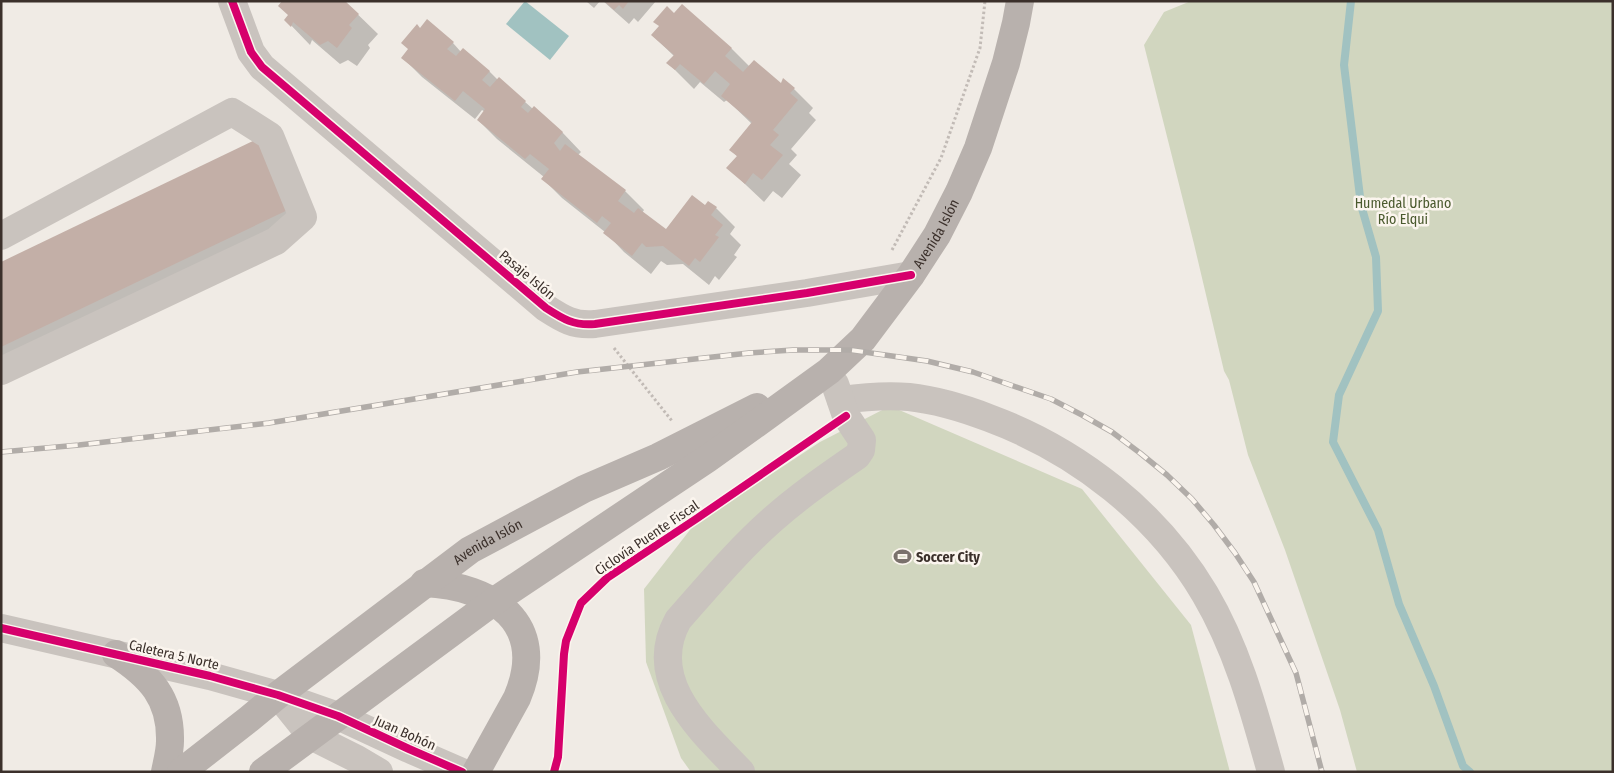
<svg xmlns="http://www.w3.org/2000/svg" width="1614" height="773" font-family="'Fira Sans Condensed',sans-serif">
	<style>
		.green { fill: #d1d6bf }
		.water { fill: #a1c2c1 }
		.shadow { fill: #0003 }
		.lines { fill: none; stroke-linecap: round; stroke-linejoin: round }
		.stream { stroke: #a1c2c1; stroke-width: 8 }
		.building { fill: #c3afa7 }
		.path { stroke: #c2bbb6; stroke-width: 3; stroke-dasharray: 2.5 2.5; stroke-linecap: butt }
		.minor { stroke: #c9c3be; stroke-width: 28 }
		.major { stroke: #b8b1ad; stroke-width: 28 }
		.rail-casing { stroke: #b1aca8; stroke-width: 5.5 }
		.rail { stroke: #fbf5ee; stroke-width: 4; stroke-dasharray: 11; stroke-linecap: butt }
		.cycleway-casing { stroke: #fbf5ee; stroke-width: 11 }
		.cycleway { stroke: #d6006c; stroke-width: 8 }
		.labels { text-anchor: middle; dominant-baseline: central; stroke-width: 5; stroke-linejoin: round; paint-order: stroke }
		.park-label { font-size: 14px; fill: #4a5a2e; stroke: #fbf5ee }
		.street-label { font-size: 14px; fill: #3b302b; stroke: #fbf5ee }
		.poi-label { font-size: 14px; font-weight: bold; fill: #3b302b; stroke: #fbf5ee; text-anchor: start }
	</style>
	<rect width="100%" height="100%" fill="#f0ebe5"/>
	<g class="green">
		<polygon points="1191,1 1613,1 1613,772 1357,772 1340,710 1285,550 1248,455 1229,380 1224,371 1194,244 1144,45 1164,12"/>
		<polygon points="890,406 1082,489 1191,625 1230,772 691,772 681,758 646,662 644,589 693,526 820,442"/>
	</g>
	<polygon class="water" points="525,1 569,36 550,60 506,24"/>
	<g class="shadow">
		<polygon points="283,1 347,1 346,3 378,34 368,45 370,48 357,66 348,60 340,64 312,40 310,45 286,20 289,16"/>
		<polygon points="586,1 600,1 594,8"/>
		<polygon points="603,1 656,1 638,22 634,18 629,24"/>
		<polygon points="682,6 732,49 750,67 781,85 794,89 813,108 809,113 816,120 791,149 797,155 789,164 801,175 782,198 773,191 764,202 728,168 738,157 731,150 752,124 727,100 724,102 700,82 694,89 668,63 674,56 652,35 674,15"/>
		<polygon points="421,29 453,43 461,52 489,71 498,80 499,79 533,109 562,132 581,152 578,155 625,191 644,210 642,213 666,231 705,207 716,208 735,227 730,234 741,245 734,255 737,257 719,280 715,276 709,285 683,264 667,265 661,261 651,274 624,252 605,232 562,198 543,179 544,177 497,139 478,120 485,112 482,110 475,119 422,77 403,58"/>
		<polygon points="260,139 307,222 1,368 1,263"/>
	</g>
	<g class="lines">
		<polyline class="stream" points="1351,1 1344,65 1361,205 1376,257 1378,311 1339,395 1333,442 1378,530 1399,604 1434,686 1463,766 1470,772"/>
	</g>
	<g class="building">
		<polygon points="282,1 345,1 359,14 349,25 352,28 337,48 328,41 320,45 293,22 291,27 284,20 288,15 278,6"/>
		<polygon points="604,1 629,1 623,9 619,5 614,10"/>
		<polygon points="682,4 732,48 725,56 743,72 754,60 781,83 783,78 795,88 790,93 798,100 773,130 779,135 770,145 783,155 762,180 753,173 745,184 726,168 737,156 729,150 752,122 721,96 730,84 715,71 704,84 680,64 675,70 666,63 674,55 651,35 659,26 653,22 667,6 674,13"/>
		<polygon points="427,19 454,42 447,49 456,56 463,48 490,71 482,80 490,87 499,77 526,101 521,107 528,113 534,106 563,132 554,143 560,151 565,144 626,190 618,201 634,213 638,208 666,229 692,195 705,205 708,201 717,207 711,215 723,225 715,235 719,237 700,262 695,258 689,266 663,246 646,247 642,243 632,256 603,233 611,223 602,216 597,223 541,179 549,169 530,154 525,159 477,120 485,109 463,91 455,101 401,58 408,49 401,43 417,24 420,28"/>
		<polygon points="261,137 294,207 1,347 1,262"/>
	</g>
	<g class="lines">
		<g class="path">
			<polyline points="892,250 941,158 980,48 985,1"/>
			<polyline points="614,348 672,421"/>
		</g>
		<g class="minor">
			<path d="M232,1L251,52L262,67L546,308C563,319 574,326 595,324L807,293L911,275"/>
			<polyline points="1,236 232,112 270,136 303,217 276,241 1,371"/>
			<path d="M841,400C863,397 886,395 909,397C936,400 963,408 989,418C1078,451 1157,513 1205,594C1238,650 1254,711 1271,772"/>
			<polyline points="1,628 210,676 278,695 338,716 409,749 462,772"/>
			<polyline points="278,695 311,736 357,759 379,772"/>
			<path d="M741,772C702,731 644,681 678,620C708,586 738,550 772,520C799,496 828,476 857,456L861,450L862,440L846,416L835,384"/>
		</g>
		<g class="major">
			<path d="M424,583C493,586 549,623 517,698L476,772"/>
			<path d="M116,654C150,676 171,698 170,741C170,751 167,762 165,772"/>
			<path id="s1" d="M181,772L249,719L278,695L470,550L584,489L658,457L757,407"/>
			<path id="s2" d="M263,772L493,602L707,459L756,424L829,371L863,339L911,275L937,235L959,192L978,148L1006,63L1016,23L1020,1"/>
		</g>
		<defs>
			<polyline id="rail" points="1,452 79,445 269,423 577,372 749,353 793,350 850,350 927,361 973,372 1051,399 1082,415 1112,432 1140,453 1167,475 1192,499 1214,525 1235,553 1254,582 1296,673 1322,772"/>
		</defs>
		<use href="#rail" class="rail-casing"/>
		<use href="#rail" class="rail"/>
		<defs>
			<g id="cycleway">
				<path d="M232,1L251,52L262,67L546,308C563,319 574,326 595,324L807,293L911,275"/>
				<polyline points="1,628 210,676 278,695 338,716 409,749 462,772"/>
				<polyline points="554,772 558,757 564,654 566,641 581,603 607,578 696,519 846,416"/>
			</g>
		</defs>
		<use href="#cycleway" class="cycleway-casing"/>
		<use href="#cycleway" class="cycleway"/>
	</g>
	<defs>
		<symbol id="stadium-bare" viewBox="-9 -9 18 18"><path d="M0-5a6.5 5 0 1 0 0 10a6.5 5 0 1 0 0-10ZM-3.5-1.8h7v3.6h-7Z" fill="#7a716c" stroke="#fbf5ee" stroke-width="2.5" paint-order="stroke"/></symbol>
	</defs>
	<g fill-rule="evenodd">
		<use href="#stadium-bare" x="890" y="544" width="25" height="25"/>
	</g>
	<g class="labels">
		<g class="park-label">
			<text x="1403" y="203">Humedal Urbano<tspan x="1403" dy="16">Río Elqui</tspan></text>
		</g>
		<g class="street-label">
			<text stroke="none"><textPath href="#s2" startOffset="869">Avenida Islón</textPath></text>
			<text transform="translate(527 275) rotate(40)">Pasaje Islón</text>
			<text transform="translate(647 538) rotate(-34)">Ciclovía Puente Fiscal</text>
			<text stroke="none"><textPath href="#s1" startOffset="384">Avenida Islón</textPath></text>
			<text transform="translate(174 655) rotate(13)">Caletera 5 Norte</text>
			<text transform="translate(405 733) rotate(24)">Juan Bohón</text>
		</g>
		<g class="poi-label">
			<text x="916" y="557">Soccer City</text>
		</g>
	</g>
	<rect width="1614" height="773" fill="none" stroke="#3b302b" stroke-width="5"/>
</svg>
